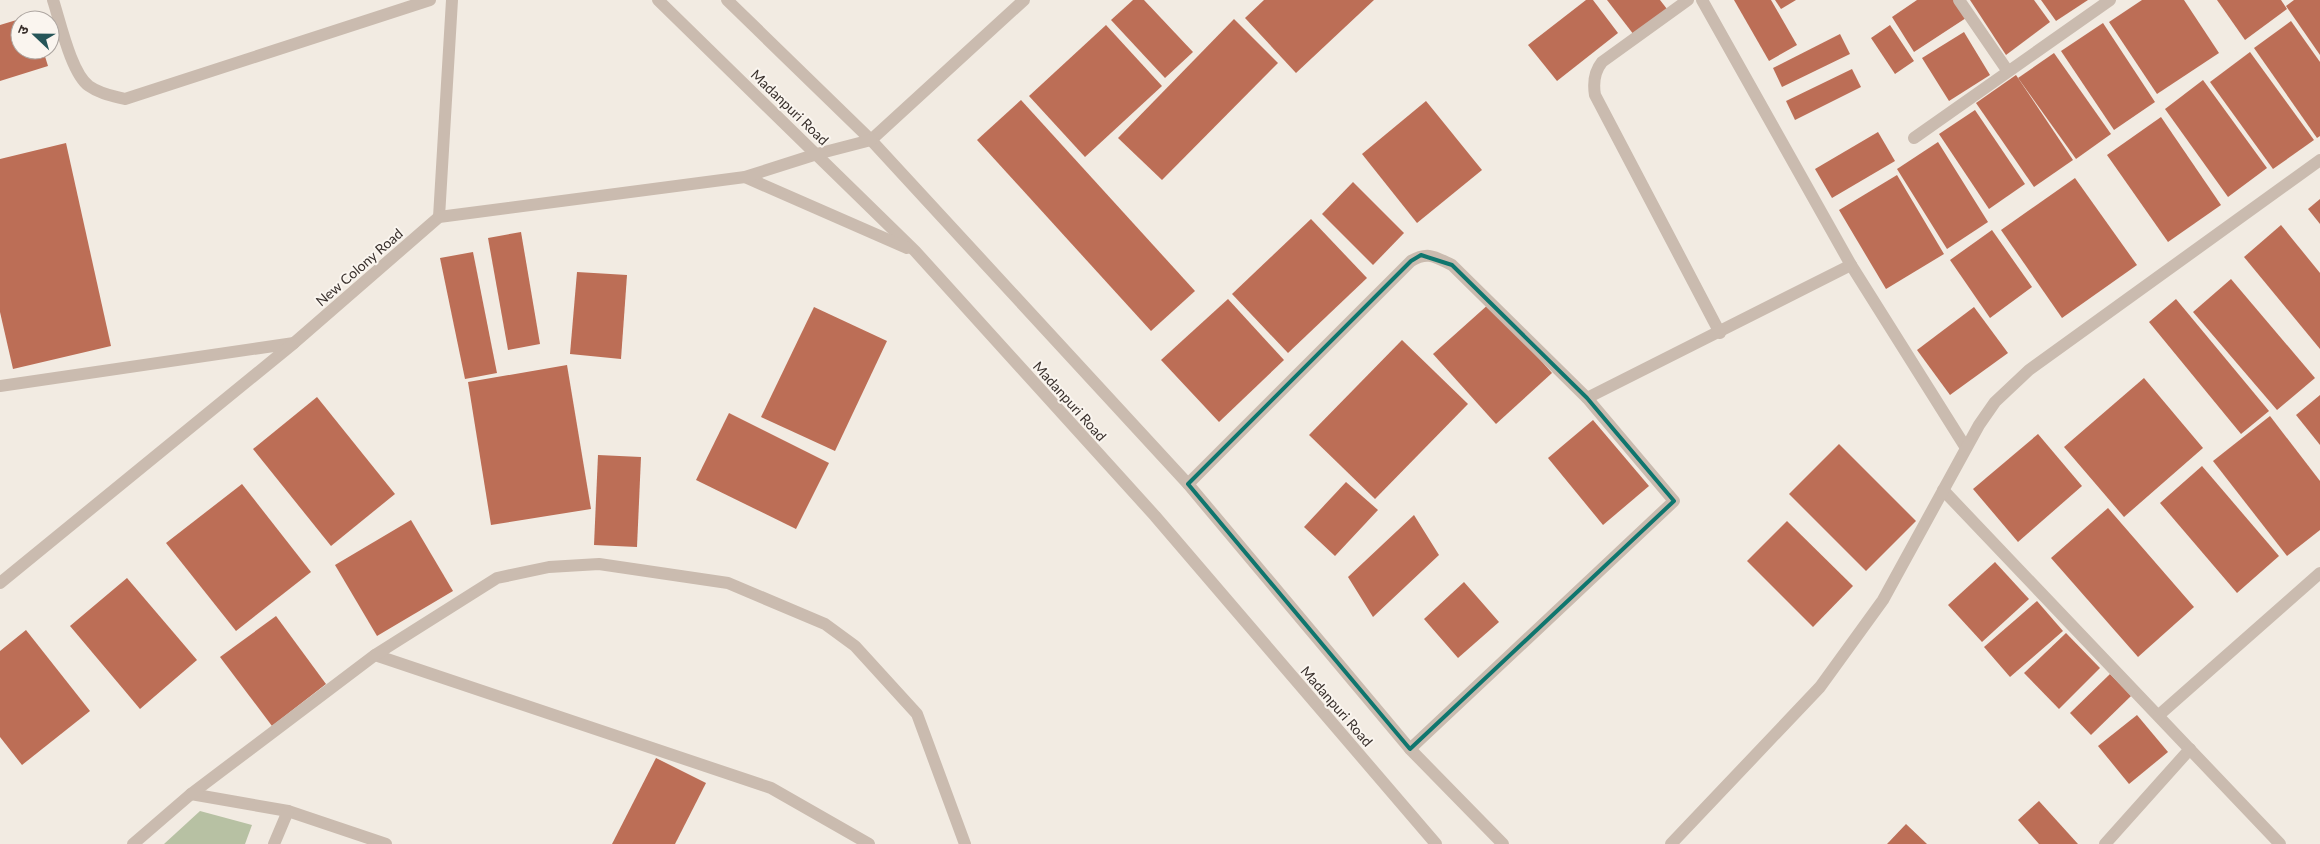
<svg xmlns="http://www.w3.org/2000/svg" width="2320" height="844" font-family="Lato,'Noto Sans Devanagari',sans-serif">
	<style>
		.green { fill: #b7c1a3 }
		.building { fill: #bc6e56 }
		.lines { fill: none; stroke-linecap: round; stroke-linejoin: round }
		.minor { stroke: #cabbaf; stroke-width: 12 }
		.tertiary { stroke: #cabbaf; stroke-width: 12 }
		.marked { fill: none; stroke: #0f766e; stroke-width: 4; stroke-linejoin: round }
		.labels { text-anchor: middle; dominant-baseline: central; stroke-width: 4; stroke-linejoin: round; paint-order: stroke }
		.street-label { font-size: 14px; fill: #39302c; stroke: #faf5ef }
	</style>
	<rect width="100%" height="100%" fill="#f2ebe2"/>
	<polygon class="green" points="200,811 252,825 245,844 164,844"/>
	<g class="building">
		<polygon points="1133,0 1144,0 1193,52 1165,78 1111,20"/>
		<polygon points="1264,0 1374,0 1296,73 1245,18"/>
		<polygon points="1586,0 1593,0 1618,33 1557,81 1528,45"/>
		<polygon points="1607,0 1660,0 1667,9 1634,35"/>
		<polygon points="1734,0 1771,0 1797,45 1769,61"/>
		<polygon points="1775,0 1796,0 1781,9"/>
		<polygon points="1917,0 1955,0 1966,18 1914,52 1892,17"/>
		<polygon points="1970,0 2034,0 2050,22 2006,55"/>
		<polygon points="2041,0 2088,0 2056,21"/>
		<polygon points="2142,0 2184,0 2219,53 2157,94 2109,22"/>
		<polygon points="2217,0 2281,0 2287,9 2245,40"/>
		<polygon points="2294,0 2320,0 2320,55 2286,6"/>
		<polygon points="33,15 34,20 20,20 20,50 43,50 48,66 0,81 0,25"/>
		<polygon points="1234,19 1278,63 1162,180 1118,138"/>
		<polygon points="2291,21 2320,62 2320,136 2317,138 2254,48"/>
		<polygon points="2103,23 2155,102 2114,130 2061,51"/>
		<polygon points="1106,25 1162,86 1085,157 1029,96"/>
		<polygon points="1890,25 1914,61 1895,74 1871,38"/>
		<polygon points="1964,32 1990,75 1949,101 1922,58"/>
		<polygon points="1840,34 1850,54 1782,87 1773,68"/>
		<polygon points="2250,52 2314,140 2273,169 2210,82"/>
		<polygon points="2054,53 2111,134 2076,159 2018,78"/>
		<polygon points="1852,69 1861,87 1795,120 1786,101"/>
		<polygon points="2016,75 2073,160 2034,187 1976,103"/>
		<polygon points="2203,80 2267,168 2228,197 2165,109"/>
		<polygon points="1021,100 1195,291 1151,331 977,140"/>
		<polygon points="1426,101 1482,170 1417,223 1362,154"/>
		<polygon points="1975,110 2025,184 1989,209 1939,134"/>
		<polygon points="2161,117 2221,205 2168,242 2107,155"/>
		<polygon points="1878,132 1895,161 1832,198 1815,169"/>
		<polygon points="1938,142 1988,222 1947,249 1897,169"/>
		<polygon points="66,143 111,346 13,369 0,312 0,159"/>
		<polygon points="1897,175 1944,254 1886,289 1839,210"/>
		<polygon points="2075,178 2137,265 2062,318 2001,230"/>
		<polygon points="1353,182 1404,233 1373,265 1322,214"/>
		<polygon points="2320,199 2320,224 2308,209"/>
		<polygon points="1311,219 1367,278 1288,353 1232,294"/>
		<polygon points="2281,225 2320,273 2320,349 2244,257"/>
		<polygon points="1992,230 2032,287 1990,318 1950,260"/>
		<polygon points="521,232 540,344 508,350 488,238"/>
		<polygon points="473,252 497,373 465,379 440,258"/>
		<polygon points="577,272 627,275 621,359 570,354"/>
		<polygon points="2231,279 2315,378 2277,410 2193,312"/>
		<polygon points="1228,299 1284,360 1219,422 1161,360"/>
		<polygon points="2176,299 2269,411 2241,434 2149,322"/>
		<polygon points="1490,303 1552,373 1496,424 1433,354"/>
		<polygon points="814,307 887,341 835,451 761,417"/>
		<polygon points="1974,307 2008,353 1950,395 1917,350"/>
		<polygon points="1402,340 1468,404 1375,499 1309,435"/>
		<polygon points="567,365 591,509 491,525 468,382"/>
		<polygon points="2144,378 2203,448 2124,517 2064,447"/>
		<polygon points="2320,395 2320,445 2296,415"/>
		<polygon points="317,397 395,494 331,546 253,449"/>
		<polygon points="729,413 829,463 796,529 696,480"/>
		<polygon points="2270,416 2320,481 2320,530 2287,556 2213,461"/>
		<polygon points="1593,420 1649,486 1603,525 1548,458"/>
		<polygon points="2038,434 2082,486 2018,542 1973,489"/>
		<polygon points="1839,444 1916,521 1866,571 1789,494"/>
		<polygon points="598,455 641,457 637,547 594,545"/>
		<polygon points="2202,466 2279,556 2237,593 2160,503"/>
		<polygon points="1346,482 1378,510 1335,556 1304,527"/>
		<polygon points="242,484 311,572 236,631 166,543"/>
		<polygon points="2108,508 2194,607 2138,657 2051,558"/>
		<polygon points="1414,515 1439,555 1373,617 1348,577"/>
		<polygon points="411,520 453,591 377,636 335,565"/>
		<polygon points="1787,521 1853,586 1813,627 1747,561"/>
		<polygon points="1995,562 2029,599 1982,642 1948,605"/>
		<polygon points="127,578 197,660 140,709 70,626"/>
		<polygon points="1464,582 1499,622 1458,658 1424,619"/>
		<polygon points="2037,601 2063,631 2010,677 1984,647"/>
		<polygon points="276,616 326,684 272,726 220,657"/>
		<polygon points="26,630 90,711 22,765 0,737 0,651"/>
		<polygon points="2066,633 2100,668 2059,709 2024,673"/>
		<polygon points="2110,674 2131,696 2091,735 2070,713"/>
		<polygon points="2137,715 2168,752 2129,784 2098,746"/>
		<polygon points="656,758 706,783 675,844 612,844"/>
		<polygon points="2039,801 2078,844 2039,844 2018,820"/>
		<polygon points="1906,824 1927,844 1887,844"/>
	</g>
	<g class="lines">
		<g class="minor">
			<path d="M53,0C60,21 71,73 89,86C100,94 113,96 125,99L430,0"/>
			<path d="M1688,0L1602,62C1594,72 1593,83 1595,95L1720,333"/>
			<polyline points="1702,0 1851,265 1966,448"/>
			<polyline points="1959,0 2007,70"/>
			<polyline points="1914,138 2110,0"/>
			<polyline points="871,140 1024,0"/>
			<polyline points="0,386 294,343"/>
			<polyline points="1587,398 1851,265"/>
			<path d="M1188,484L1411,261C1428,251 1435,257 1452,265L1587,398L1674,501L1410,749"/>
			<polyline points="1943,490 2280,844"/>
			<polyline points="375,655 771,788 869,844"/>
			<polyline points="2159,715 2320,573"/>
			<polyline points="191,794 288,811 386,844"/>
			<polyline points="133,844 191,794 375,655 497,578 549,567 599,564 728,583 825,624 855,646 917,714 965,844"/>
			<polyline points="274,844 288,811"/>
			<polyline points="1671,844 1820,687 1883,600 1979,425 1995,402 2029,370 2320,160"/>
			<polyline points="2105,844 2190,749"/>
		</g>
		<g class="tertiary">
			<polyline points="658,0 915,251 1155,516 1436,844"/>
			<polyline points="727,0 871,140 1188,484 1410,749 1503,844"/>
			<polyline points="745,177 907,248"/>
			<polyline points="439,217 452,0"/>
			<polyline points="0,583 294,343 439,217 745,177 817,154 871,140"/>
		</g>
	</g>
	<path class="marked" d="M1421,255L1452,265L1587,398L1674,501L1410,749L1188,484L1411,261Z"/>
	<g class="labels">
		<g class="street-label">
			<text transform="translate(790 107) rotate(44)">Madanpuri Road</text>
			<text transform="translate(359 267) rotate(-41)">New Colony Road</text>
			<text transform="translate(1070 401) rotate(48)">Madanpuri Road</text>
			<text transform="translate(1337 706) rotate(49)">Madanpuri Road</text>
		</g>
	</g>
	<g transform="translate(35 35) rotate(292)"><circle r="24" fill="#faf5ef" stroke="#ada6a1"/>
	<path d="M0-4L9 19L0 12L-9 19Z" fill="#255558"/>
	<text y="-8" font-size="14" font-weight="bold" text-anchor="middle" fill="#39302c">उ</text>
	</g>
</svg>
